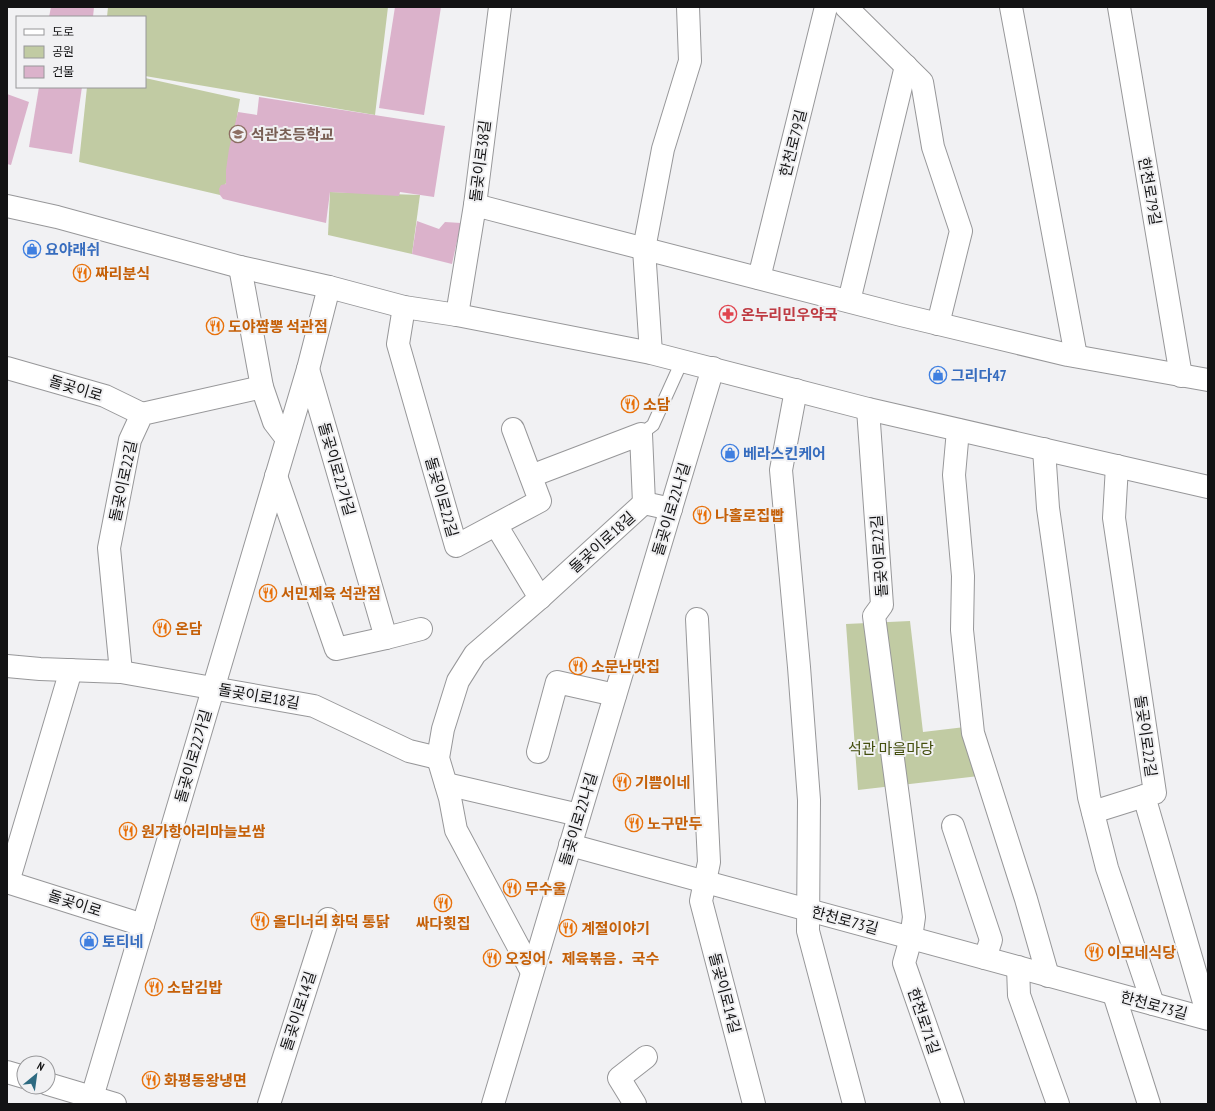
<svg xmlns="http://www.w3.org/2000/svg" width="1215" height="1111" font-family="'PT Sans Narrow','Noto Sans KR',sans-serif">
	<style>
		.green { fill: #c1cba3 }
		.building { fill: #dbb2cb }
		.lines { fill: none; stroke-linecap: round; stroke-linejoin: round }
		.service-casing { stroke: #979799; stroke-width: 14 }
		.minor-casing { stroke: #979799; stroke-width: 24 }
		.tertiary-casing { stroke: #979799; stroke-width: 24 }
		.service { stroke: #fff; stroke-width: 12 }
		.minor { stroke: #fff; stroke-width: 22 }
		.tertiary { stroke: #fff; stroke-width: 22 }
		.labels { text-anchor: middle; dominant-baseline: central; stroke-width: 4; stroke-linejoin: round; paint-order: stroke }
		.education-label { font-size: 15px; font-weight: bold; fill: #785e54; stroke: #f1f1f3; text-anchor: start }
		.street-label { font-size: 15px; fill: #131314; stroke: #f1f1f3 }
		.shop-label { font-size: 15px; font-weight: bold; fill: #366cbe; stroke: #f1f1f3; text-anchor: start }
		.food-label { font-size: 15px; font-weight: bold; fill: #c56008; stroke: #f1f1f3; text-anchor: start }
		.health-label { font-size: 15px; font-weight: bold; fill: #be3a42; stroke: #f1f1f3; text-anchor: start }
		.park-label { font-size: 15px; fill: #434e0d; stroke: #f1f1f3 }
	</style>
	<rect width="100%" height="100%" fill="#f1f1f3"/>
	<g class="green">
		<polygon points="108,7 388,7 375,115 145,76 145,17 107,17"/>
		<polygon points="145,78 240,99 226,183 220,195 79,162 87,87 145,87"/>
		<polygon points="330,192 420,195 412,254 328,235"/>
		<polygon points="910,621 923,732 965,727 979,776 858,790 846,624"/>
	</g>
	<g class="building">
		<polygon points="51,7 94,7 93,17 49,17"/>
		<polygon points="395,7 441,7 424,115 379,108"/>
		<polygon points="39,87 82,87 72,154 29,147"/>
		<polygon points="7,94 29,102 11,165 7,164"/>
		<polygon points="259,97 445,126 434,197 400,192 399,196 330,192 326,223 223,199 220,195 219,189 221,185 226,184 226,170 229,149 238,112 257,115"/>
		<polygon points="417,221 439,229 445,222 461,223 452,264 412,254"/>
	</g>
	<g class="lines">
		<defs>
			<polyline id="service" points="641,434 653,425 682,361"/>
			<g id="minor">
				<polyline points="846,7 922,82 933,147 961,231 938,324"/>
				<polyline points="1011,7 1076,356"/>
				<polyline points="1119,7 1181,376"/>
				<polyline points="475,205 901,315 1068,355 1208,380"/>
				<polyline points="240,267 262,387 274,422 287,439"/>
				<polyline points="759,278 826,7"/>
				<polyline points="849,301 906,66"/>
				<polyline points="404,307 398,344 456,546 540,501 513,429"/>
				<polyline points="457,315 475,205 500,7"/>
				<polyline points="651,353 644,249 663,149 690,61 688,7"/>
				<polyline points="7,368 105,396 142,414"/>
				<polyline points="308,369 386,638"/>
				<polyline points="796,390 781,470 799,667 809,800 808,931 854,1104"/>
				<polyline points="868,409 882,605 874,616 914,917 911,938 904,963 953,1104"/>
				<polyline points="958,430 954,475 963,576 962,630 973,733 1026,899 1048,976"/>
				<polyline points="1044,449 1048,508 1089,797 1107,868 1153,1004"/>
				<polyline points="1117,466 1114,518 1155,793 1144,796 1208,1016"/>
				<polyline points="276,476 336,649 386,638 421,629"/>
				<polyline points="531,476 641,434 644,503"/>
				<polyline points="496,525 540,598"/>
				<polyline points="697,619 709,862 701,901 754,1104"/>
				<polyline points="7,666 40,669 121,672 314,706 409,751 438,758"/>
				<polyline points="121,672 109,548 130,440 142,414 262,387"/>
				<polyline points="538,752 557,682 615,695"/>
				<polyline points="446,784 579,815"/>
				<polyline points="1093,812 1144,796"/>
				<polyline points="953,826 991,940 985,958"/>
				<polyline points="570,845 1208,1019"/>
				<polyline points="7,882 143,925"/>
				<polyline points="8,882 71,670"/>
				<polyline points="1018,967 1019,995 1058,1104"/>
				<polyline points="532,972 456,830 450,798 438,758 443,729 458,681 475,654 540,598 644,503 671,509"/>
				<polyline points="1114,994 1149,1104"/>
				<polyline points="7,1072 24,1077"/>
				<polyline points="48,1084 115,1104"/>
				<polyline points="90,1104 308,369 329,287"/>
				<polyline points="269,1104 328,919"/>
				<polyline points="493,1104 713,368"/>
				<polyline points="635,1104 619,1078 646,1057"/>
			</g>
			<polyline id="tertiary" points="7,206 57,217 240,267 329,287 404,307 457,315 651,353 868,409 1208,487"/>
		</defs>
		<use href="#service" class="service-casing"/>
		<use href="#minor" class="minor-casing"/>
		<use href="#tertiary" class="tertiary-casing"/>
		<use href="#service" class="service"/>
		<use href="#minor" class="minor"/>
		<use href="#tertiary" class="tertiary"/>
	</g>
	<defs>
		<symbol id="school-ring" viewBox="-11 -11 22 22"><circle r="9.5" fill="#f1f1f3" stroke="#8d6e63" stroke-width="1.5"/><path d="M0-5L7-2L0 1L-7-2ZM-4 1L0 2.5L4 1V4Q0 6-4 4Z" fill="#8d6e63"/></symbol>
		<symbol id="shop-ring" viewBox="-11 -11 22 22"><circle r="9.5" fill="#f1f1f3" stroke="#3f7fe0" stroke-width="1.5"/><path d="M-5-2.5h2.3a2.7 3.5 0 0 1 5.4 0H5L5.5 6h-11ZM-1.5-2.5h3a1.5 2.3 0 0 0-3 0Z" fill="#3f7fe0"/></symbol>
		<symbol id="restaurant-ring" viewBox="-11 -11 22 22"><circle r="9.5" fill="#f1f1f3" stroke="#e8710a" stroke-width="1.5"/><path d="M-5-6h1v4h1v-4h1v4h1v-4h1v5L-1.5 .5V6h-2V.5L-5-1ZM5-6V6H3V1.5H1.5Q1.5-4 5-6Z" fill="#e8710a"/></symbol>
		<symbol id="pharmacy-ring" viewBox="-11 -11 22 22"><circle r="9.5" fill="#f1f1f3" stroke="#e0444e" stroke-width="1.5"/><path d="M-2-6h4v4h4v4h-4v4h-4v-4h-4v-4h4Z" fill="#e0444e"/></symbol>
	</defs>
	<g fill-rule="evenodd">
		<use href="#school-ring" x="228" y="124" width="20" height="20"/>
		<use href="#shop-ring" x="22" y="239" width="20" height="20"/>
		<use href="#restaurant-ring" x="72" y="263" width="20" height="20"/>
		<use href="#pharmacy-ring" x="718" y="304" width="20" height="20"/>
		<use href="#restaurant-ring" x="205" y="316" width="20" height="20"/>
		<use href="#shop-ring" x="928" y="365" width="20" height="20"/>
		<use href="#restaurant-ring" x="620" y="394" width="20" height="20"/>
		<use href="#shop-ring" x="720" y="443" width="20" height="20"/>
		<use href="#restaurant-ring" x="692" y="505" width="20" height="20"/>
		<use href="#restaurant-ring" x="258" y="583" width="20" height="20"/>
		<use href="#restaurant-ring" x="152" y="618" width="20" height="20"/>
		<use href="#restaurant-ring" x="568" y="656" width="20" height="20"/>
		<use href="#restaurant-ring" x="612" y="772" width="20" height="20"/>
		<use href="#restaurant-ring" x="624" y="813" width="20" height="20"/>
		<use href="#restaurant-ring" x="118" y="821" width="20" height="20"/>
		<use href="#restaurant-ring" x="502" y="878" width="20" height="20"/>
		<use href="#restaurant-ring" x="433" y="893" width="20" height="20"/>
		<use href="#restaurant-ring" x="250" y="911" width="20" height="20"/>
		<use href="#restaurant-ring" x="558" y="918" width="20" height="20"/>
		<use href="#shop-ring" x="79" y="931" width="20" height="20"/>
		<use href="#restaurant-ring" x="1084" y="942" width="20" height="20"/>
		<use href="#restaurant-ring" x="482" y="948" width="20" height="20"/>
		<use href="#restaurant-ring" x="144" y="977" width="20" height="20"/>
		<use href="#restaurant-ring" x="141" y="1070" width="20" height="20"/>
	</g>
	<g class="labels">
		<g class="education-label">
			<text x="251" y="134">석관초등학교</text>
		</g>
		<g class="street-label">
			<text transform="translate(793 143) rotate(-76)">한천로79길</text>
			<text transform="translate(480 161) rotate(-83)">돌곶이로38길</text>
			<text transform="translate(1150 191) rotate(80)">한천로79길</text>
			<text transform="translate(76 388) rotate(17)">돌곶이로</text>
			<text transform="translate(337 469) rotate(74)">돌곶이로22가길</text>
			<text transform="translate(123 481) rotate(-78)">돌곶이로22길</text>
			<text transform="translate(442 497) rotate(74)">돌곶이로22길</text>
			<text transform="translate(671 509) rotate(-73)">돌곶이로22나길</text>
			<text transform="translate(602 542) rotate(-42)">돌곶이로18길</text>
			<text transform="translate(879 556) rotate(-94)">돌곶이로22길</text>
			<text transform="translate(259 696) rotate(10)">돌곶이로18길</text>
			<text transform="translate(1146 736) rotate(82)">돌곶이로22길</text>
			<text transform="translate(193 756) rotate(-74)">돌곶이로22가길</text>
			<text transform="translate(578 819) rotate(-73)">돌곶이로22나길</text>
			<text transform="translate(75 903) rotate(18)">돌곶이로</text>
			<text transform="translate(845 920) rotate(15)">한천로73길</text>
			<text transform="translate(725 993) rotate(75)">돌곶이로14길</text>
			<text transform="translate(1154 1005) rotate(15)">한천로73길</text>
			<text transform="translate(298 1011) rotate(-72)">돌곶이로14길</text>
			<text transform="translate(924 1021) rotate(71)">한천로71길</text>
		</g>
		<g class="shop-label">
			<text x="45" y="249">요야래쉬</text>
			<text x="951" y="375">그리다47</text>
			<text x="743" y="453">베라스킨케어</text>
			<text x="102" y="941">토티네</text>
		</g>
		<g class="food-label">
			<text x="95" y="273">짜리분식</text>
			<text x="228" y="326">도야짬뽕 석관점</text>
			<text x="643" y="404">소담</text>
			<text x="715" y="515">나홀로집빱</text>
			<text x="281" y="593">서민제육 석관점</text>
			<text x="175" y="628">온담</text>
			<text x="591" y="666">소문난맛집</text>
			<text x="635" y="782">기쁨이네</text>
			<text x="647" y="823">노구만두</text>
			<text x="141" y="831">원가항아리마늘보쌈</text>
			<text x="525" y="888">무수울</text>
			<text x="273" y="921">올디너리 화덕 통닭</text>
			<text x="443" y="923" text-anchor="middle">싸다횟집</text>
			<text x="581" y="928">계절이야기</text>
			<text x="1107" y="952">이모네식당</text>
			<text x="505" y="958">오징어．제육볶음．국수</text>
			<text x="167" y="987">소담김밥</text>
			<text x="164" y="1080">화평동왕냉면</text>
		</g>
		<g class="health-label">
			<text x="741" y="314">온누리민우약국</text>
		</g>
		<g class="park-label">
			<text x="891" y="748">석관 마을마당</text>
		</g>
	</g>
	<rect width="1215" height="1111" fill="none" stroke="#131314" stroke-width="16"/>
	<rect x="16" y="16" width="130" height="72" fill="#f1f1f3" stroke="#98989a"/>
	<rect x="24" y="29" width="20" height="6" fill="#ffffff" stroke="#98989a"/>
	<text x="52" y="36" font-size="12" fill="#131314">도로</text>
	<rect x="24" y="46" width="20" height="12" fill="#c1cba3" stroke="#98989a"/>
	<text x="52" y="56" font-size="12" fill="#131314">공원</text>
	<rect x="24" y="66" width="20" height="12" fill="#dbb2cb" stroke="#98989a"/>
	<text x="52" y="76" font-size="12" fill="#131314">건물</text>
	<g transform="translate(36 1075) rotate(29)"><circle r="19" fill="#f1f1f3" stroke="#98989a"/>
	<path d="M0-3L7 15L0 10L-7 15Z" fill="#2d6a81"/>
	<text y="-6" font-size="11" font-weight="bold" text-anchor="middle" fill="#131314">N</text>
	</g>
</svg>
